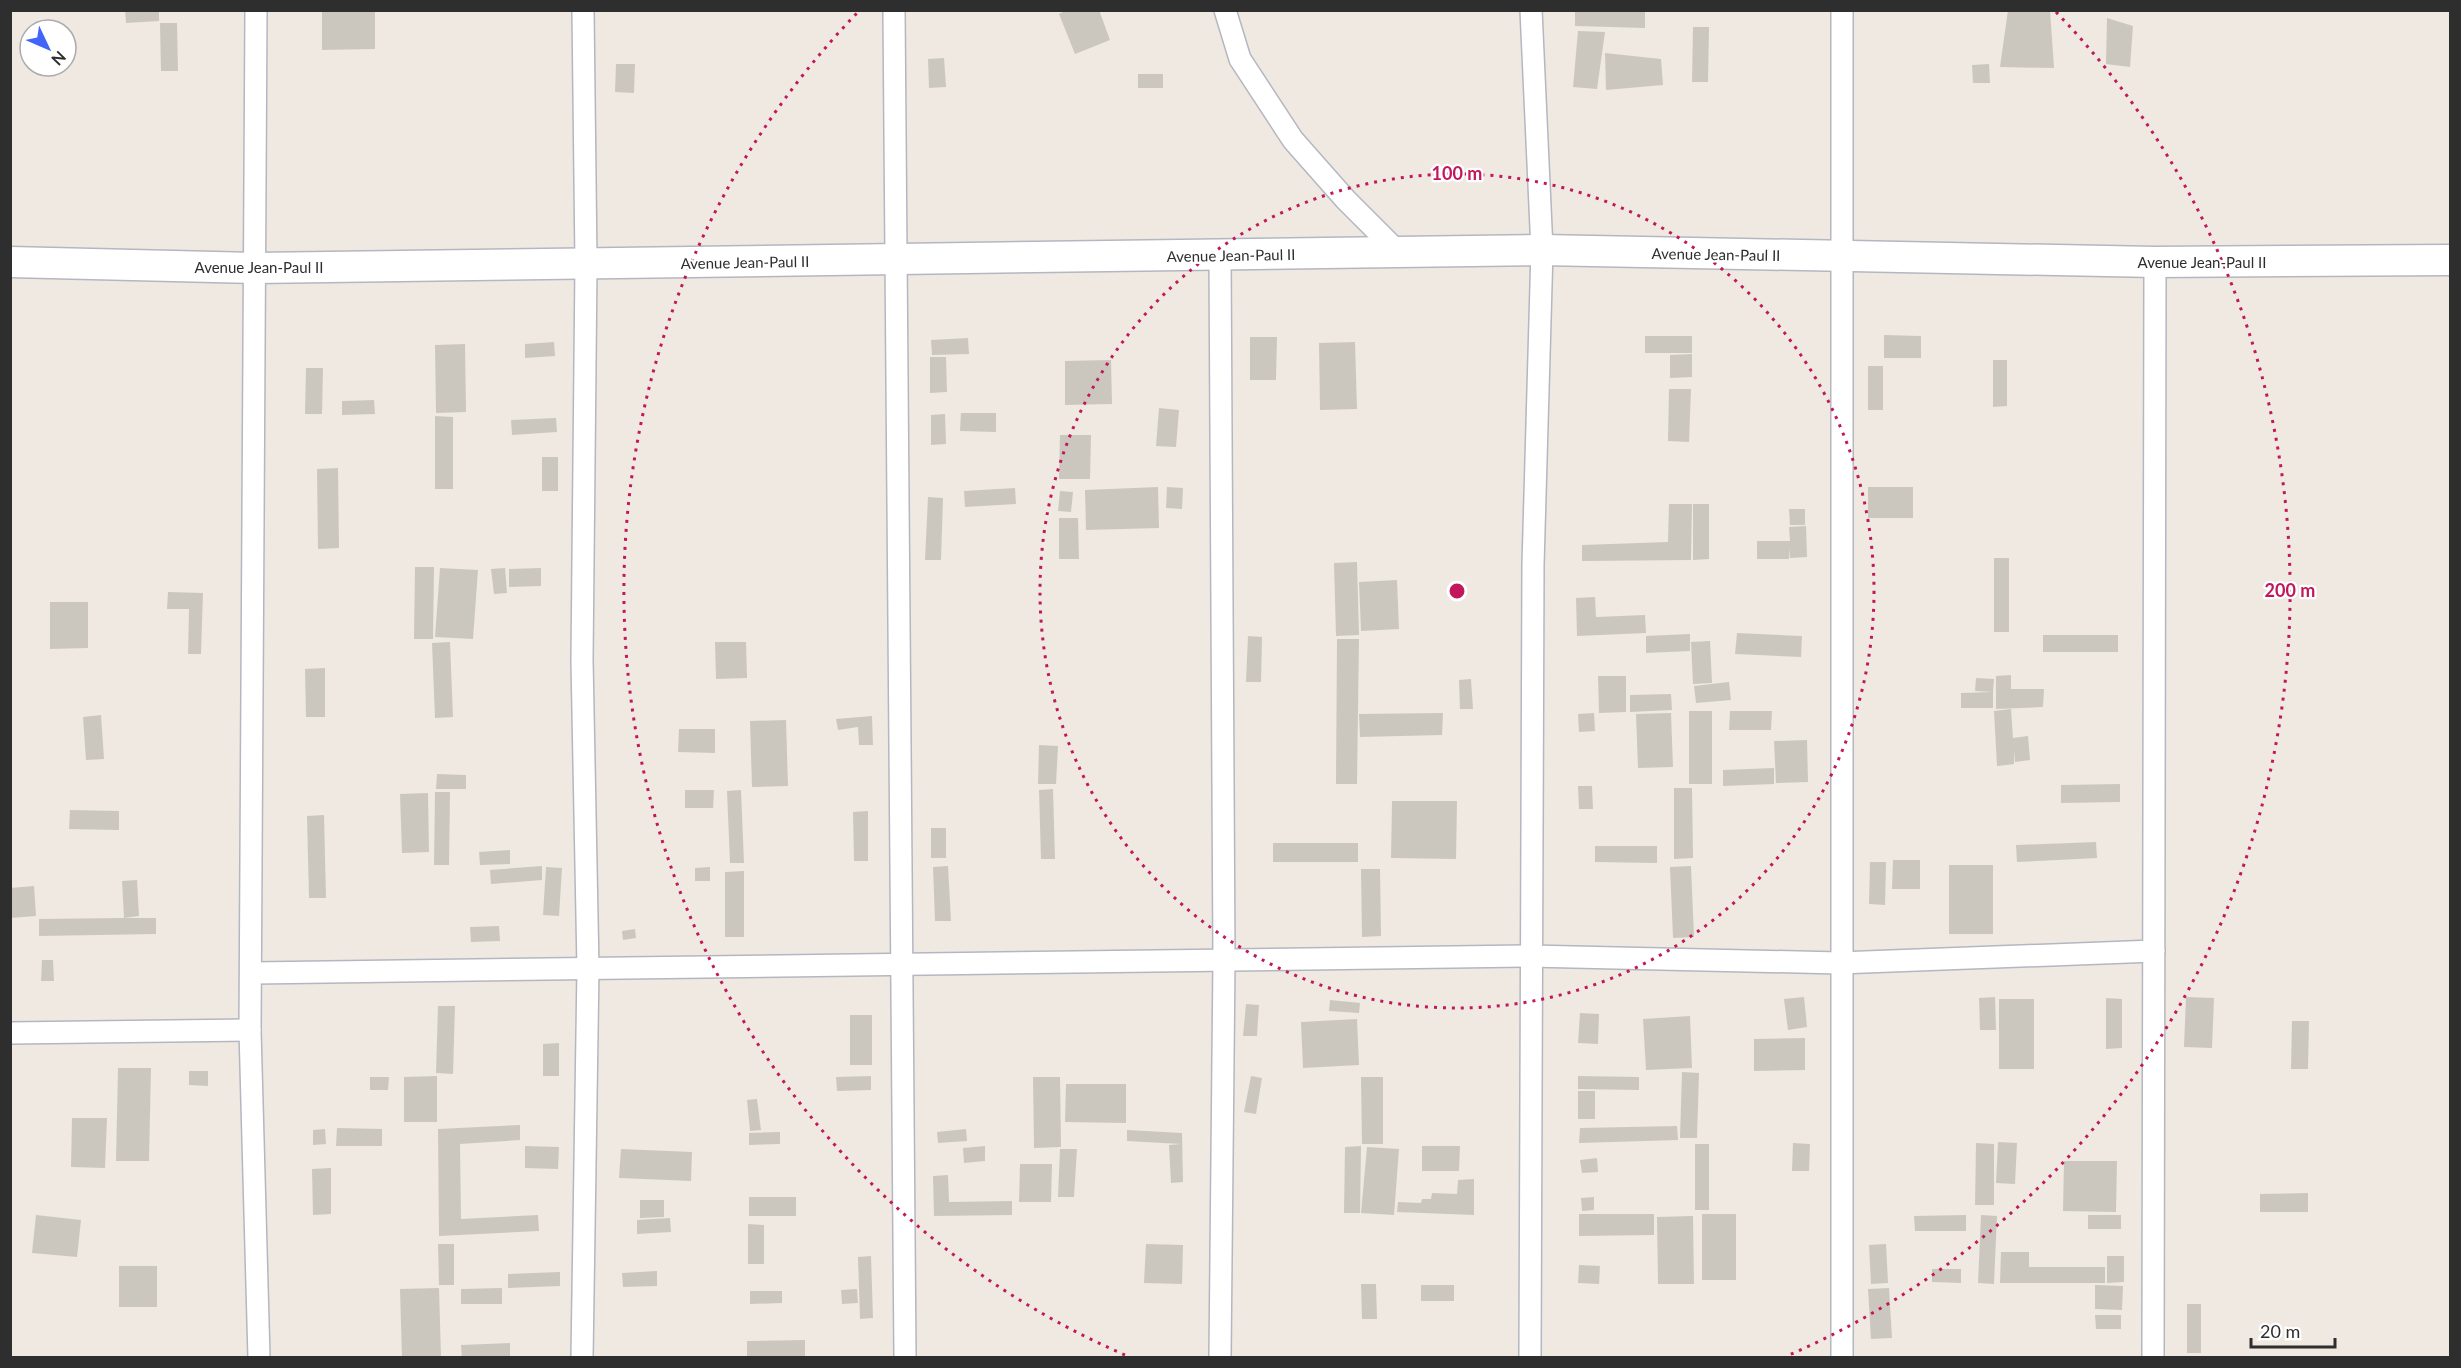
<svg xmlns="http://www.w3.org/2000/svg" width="2461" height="1368" font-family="Lato,sans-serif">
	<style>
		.building { fill: #cbc7bf }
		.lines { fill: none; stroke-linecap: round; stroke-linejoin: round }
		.street-casing { stroke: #b4b7c1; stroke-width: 24 }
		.secondary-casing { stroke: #b4b7c1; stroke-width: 33 }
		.street { stroke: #fff; stroke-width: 21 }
		.secondary { stroke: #fff; stroke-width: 30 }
		.ring { fill: none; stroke: #c2185b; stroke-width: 3; stroke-dasharray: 3 6 }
		.labels { text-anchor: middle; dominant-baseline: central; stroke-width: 4.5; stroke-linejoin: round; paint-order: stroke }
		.street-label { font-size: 15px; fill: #2e2e2e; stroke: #fff }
		.centre { fill: #c2185b; stroke: #fff; stroke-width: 3 }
		.ring-label { font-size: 18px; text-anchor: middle; font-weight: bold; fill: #c2185b; stroke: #fff; stroke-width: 4.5; stroke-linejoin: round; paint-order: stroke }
	</style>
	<rect width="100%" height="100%" fill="#efe9e1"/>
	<g class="building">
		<polygon points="125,10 159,10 159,21 126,23"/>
		<polygon points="322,10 375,10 375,49 322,50"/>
		<polygon points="1067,10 1099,10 1110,40 1075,54 1059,14"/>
		<polygon points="1575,10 1645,11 1645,28 1575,26"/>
		<polygon points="2008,10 2050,10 2054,68 2000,67"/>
		<polygon points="2107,18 2133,26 2130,67 2106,64"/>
		<polygon points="160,23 177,23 178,71 161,71"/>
		<polygon points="1693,27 1709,27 1708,82 1692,82"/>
		<polygon points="1578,31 1605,32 1597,89 1573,87"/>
		<polygon points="1605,53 1661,59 1663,85 1606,90"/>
		<polygon points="944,58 946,87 929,88 928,59"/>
		<polygon points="616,64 635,64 634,93 615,92"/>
		<polygon points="1989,64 1990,83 1973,83 1972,65"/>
		<rect x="1138" y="74" width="25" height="14"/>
		<polygon points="1884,335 1921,336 1921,358 1884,358"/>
		<rect x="1645" y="336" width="47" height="17"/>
		<polygon points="1250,337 1277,337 1276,380 1250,380"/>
		<polygon points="968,338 969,354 932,355 931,340"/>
		<polygon points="554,342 555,356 525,358 525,344"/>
		<polygon points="1355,342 1357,409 1320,410 1319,343"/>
		<polygon points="465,344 466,412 436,413 435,345"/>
		<polygon points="1692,354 1692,377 1670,378 1670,355"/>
		<polygon points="930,357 946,357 947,392 930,393"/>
		<polygon points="1111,360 1112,404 1065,405 1065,361"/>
		<polygon points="1993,360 2007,360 2007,406 1993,407"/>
		<rect x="1868" y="366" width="15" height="44"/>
		<polygon points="306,368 323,368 322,414 305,414"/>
		<polygon points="1669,389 1691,389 1689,442 1668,441"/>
		<polygon points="374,400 375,414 342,415 342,401"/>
		<polygon points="1159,408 1179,410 1176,447 1156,446"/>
		<polygon points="961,413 996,413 996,432 960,431"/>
		<polygon points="945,414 946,444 931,445 931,415"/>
		<polygon points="435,416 453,417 453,489 435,489"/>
		<polygon points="556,418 557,432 512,435 511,420"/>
		<polygon points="1060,435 1091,435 1090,479 1059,479"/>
		<rect x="542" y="457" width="16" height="34"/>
		<polygon points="338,468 339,548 318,549 317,469"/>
		<polygon points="1158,487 1159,528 1086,530 1085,490"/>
		<polygon points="1167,487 1183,488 1182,509 1166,508"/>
		<rect x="1868" y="487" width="45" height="31"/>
		<polygon points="1015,488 1016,504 965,507 964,491"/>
		<polygon points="1060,491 1073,492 1071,512 1058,511"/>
		<polygon points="928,497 943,498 941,560 925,560"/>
		<polygon points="1669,504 1692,504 1691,560 1582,561 1582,545 1668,542"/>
		<polygon points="1693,504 1709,504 1709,559 1693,560"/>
		<polygon points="1789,509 1805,509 1805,525 1790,525"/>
		<polygon points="1059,518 1078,518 1079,559 1059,559"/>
		<polygon points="1806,526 1807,557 1790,558 1789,548 1789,559 1757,559 1757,541 1790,541 1789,527"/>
		<rect x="1994" y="558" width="15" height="74"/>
		<polygon points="1357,562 1359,635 1336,636 1334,563"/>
		<polygon points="415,567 434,567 433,639 414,639"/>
		<polygon points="440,568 478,570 473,639 435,637"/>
		<polygon points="505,568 507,593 494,594 491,569"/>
		<polygon points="541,568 541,586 509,587 509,569"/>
		<polygon points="1397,580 1399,629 1361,631 1359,582"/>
		<polygon points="168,592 203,593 201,654 188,654 189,609 167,609"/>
		<polygon points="1595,597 1596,617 1645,615 1646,633 1577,636 1576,598"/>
		<polygon points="50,602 88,602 88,648 50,649"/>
		<polygon points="1737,633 1802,636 1801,657 1735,654"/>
		<polygon points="1690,634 1690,651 1646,653 1646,636"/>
		<rect x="2043" y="635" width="75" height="17"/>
		<polygon points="1248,636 1262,637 1261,682 1246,682"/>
		<polygon points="1337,639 1359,639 1357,784 1336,784"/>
		<polygon points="1710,641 1712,683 1693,684 1691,642"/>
		<polygon points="450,642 453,717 435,718 432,643"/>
		<polygon points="715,642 746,642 747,678 716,679"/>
		<polygon points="325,668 325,717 306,717 305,669"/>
		<polygon points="2011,675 2011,689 2044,689 2043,707 1996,709 1996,676"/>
		<polygon points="1598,676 1626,676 1626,712 1599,713"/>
		<polygon points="1976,678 1994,679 1993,692 1975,691"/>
		<polygon points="1471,679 1473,709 1460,709 1459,680"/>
		<polygon points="1729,682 1731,700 1696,703 1694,686"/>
		<polygon points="1993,692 1993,708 1961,708 1961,693"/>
		<polygon points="1671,694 1672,710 1630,712 1630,695"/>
		<polygon points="2011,709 2013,738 2028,736 2030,760 2015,762 2014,750 2014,764 1997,766 1994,711"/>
		<rect x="1689" y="711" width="23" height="73"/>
		<polygon points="1730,711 1772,711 1771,730 1729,730"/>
		<polygon points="1443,713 1442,735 1360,737 1359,714"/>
		<polygon points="1594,713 1595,731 1579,732 1578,714"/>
		<polygon points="1671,713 1673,767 1638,768 1636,714"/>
		<polygon points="101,715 104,759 86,760 83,717"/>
		<polygon points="872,716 873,745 859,745 858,727 838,730 836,719"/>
		<polygon points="786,720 788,786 752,787 750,721"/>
		<polygon points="679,729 715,729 715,753 678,752"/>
		<polygon points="1807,740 1808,782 1776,783 1774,741"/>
		<polygon points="1039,745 1058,746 1056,784 1038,784"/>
		<polygon points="1774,768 1774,784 1723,786 1723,770"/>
		<polygon points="437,774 466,775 466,789 436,789"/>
		<polygon points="2120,784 2120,802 2061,803 2061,785"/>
		<polygon points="1578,786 1592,786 1593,809 1579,809"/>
		<polygon points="1674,788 1692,788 1693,858 1674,859"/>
		<polygon points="1053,789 1055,859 1041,859 1039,790"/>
		<polygon points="685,790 714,790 713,808 685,808"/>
		<polygon points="741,790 744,863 730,863 727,791"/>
		<polygon points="435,792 450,792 449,865 434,865"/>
		<polygon points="428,793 429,852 402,853 400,794"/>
		<polygon points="1392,801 1457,801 1456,859 1391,858"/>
		<polygon points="70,810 119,811 119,830 69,829"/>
		<polygon points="868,811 868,861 854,861 853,812"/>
		<polygon points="324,815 326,898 309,898 307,816"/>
		<rect x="931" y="828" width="15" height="30"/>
		<polygon points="2096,842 2097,858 2017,862 2016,845"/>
		<rect x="1273" y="843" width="85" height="19"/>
		<polygon points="1595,846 1657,846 1657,863 1595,862"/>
		<polygon points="510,850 510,864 480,865 479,852"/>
		<polygon points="1893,860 1920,860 1920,889 1892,889"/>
		<polygon points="1870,862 1886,862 1885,905 1869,904"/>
		<rect x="1949" y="865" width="44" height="69"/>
		<polygon points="542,866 542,880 491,884 490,870"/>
		<polygon points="948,866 951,921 935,921 933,867"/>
		<polygon points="1691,866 1694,937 1673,938 1670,867"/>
		<polygon points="546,867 562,868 559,916 543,915"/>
		<polygon points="710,867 710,881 695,881 695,868"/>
		<polygon points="1361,869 1380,869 1381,936 1362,937"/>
		<polygon points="744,871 744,937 725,937 725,872"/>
		<polygon points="137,880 139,916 124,918 122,881"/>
		<polygon points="34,886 36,916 10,918 10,888"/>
		<polygon points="121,918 156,918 156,934 39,936 39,919"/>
		<polygon points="499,926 500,941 471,942 470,927"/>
		<polygon points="635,929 636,938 623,940 622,931"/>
		<polygon points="42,960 53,960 54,981 41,981"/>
		<polygon points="1804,997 1807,1027 1788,1030 1784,999"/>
		<polygon points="1995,997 1996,1030 1980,1030 1979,998"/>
		<polygon points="2186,997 2214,998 2212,1048 2184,1047"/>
		<polygon points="2106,998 2122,999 2122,1048 2106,1049"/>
		<rect x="1999" y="999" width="35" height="70"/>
		<polygon points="1330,1000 1360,1003 1359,1013 1329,1011"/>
		<polygon points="1246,1004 1259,1005 1257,1036 1243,1036"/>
		<polygon points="438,1006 455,1006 453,1074 436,1073"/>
		<polygon points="1580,1013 1599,1014 1598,1044 1578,1043"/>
		<rect x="850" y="1015" width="22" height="50"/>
		<polygon points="1690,1016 1692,1068 1646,1070 1643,1019"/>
		<polygon points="1357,1019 1359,1065 1303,1068 1301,1022"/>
		<polygon points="2292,1021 2309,1021 2308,1069 2291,1069"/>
		<polygon points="1805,1038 1805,1070 1754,1071 1754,1039"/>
		<polygon points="559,1043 559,1076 543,1076 543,1044"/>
		<polygon points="118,1068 151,1068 149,1161 116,1161"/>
		<polygon points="189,1071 208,1071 208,1086 189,1085"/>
		<polygon points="1682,1072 1699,1073 1697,1138 1680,1138"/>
		<polygon points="437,1076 437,1122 404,1122 404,1077"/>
		<polygon points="871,1076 871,1090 837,1091 836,1077"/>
		<polygon points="1251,1076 1262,1078 1256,1114 1244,1112"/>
		<polygon points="1578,1076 1639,1077 1639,1090 1578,1089"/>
		<polygon points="370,1077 389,1077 388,1090 370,1090"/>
		<polygon points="1033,1077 1060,1077 1061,1147 1034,1148"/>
		<polygon points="1361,1077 1383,1077 1383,1144 1362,1144"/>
		<polygon points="1066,1084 1126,1084 1126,1123 1065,1122"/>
		<rect x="1578" y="1091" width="17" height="28"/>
		<polygon points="757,1099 761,1130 750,1131 747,1100"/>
		<polygon points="72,1118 107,1118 105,1168 71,1167"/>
		<polygon points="520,1125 520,1140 460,1144 461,1219 538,1215 539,1231 439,1236 438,1129"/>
		<polygon points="1677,1126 1678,1140 1579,1143 1580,1128"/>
		<polygon points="337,1128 382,1129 382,1146 336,1146"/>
		<polygon points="325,1129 326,1144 313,1145 313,1130"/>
		<polygon points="966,1129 967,1141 938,1143 937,1132"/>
		<polygon points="1127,1130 1182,1133 1183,1182 1171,1183 1169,1145 1181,1144 1127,1141"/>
		<polygon points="780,1132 780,1144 749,1145 749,1133"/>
		<polygon points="1998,1142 2017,1143 2015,1184 1996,1183"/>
		<polygon points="1793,1143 1810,1144 1809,1171 1792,1171"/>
		<polygon points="1976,1143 1994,1144 1994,1205 1975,1205"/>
		<rect x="1695" y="1144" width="14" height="66"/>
		<polygon points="525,1146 559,1147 558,1169 525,1168"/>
		<polygon points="985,1146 985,1161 964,1163 963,1148"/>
		<polygon points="1361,1146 1360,1213 1344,1213 1345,1147"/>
		<polygon points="1422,1146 1460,1146 1459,1171 1422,1171"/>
		<polygon points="1367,1147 1399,1149 1394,1215 1361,1213"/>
		<polygon points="621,1149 692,1152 691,1181 619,1178"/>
		<polygon points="1060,1149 1077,1149 1074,1197 1058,1197"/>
		<polygon points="1597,1158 1598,1172 1582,1173 1580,1160"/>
		<polygon points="2064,1161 2117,1161 2116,1212 2063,1211"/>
		<polygon points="1020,1164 1052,1164 1051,1202 1019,1202"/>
		<polygon points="331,1168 331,1214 313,1215 312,1169"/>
		<polygon points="948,1175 949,1202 1012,1201 1012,1215 934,1216 933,1176"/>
		<polygon points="1474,1179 1474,1215 1397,1212 1398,1202 1421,1203 1422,1199 1431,1199 1432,1193 1457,1194 1458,1180"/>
		<polygon points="2308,1193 2308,1212 2260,1212 2260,1194"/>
		<rect x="749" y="1197" width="47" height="19"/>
		<polygon points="1594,1197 1594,1210 1582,1211 1581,1198"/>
		<polygon points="640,1200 664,1200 664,1217 640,1218"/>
		<polygon points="1579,1214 1654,1214 1654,1235 1579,1236"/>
		<rect x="1702" y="1214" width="34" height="66"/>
		<polygon points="36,1215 81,1220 77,1257 32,1253"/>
		<polygon points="1966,1215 1966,1231 1915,1231 1914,1216"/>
		<polygon points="1981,1215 1997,1216 1994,1284 1978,1283"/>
		<rect x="2088" y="1215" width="33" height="14"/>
		<polygon points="1693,1216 1694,1284 1658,1284 1657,1217"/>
		<polygon points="670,1218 671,1232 637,1234 637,1220"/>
		<polygon points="748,1224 764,1225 764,1264 748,1264"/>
		<polygon points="438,1244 454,1244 454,1285 439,1285"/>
		<polygon points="1146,1244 1183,1245 1182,1284 1144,1283"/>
		<polygon points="1886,1244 1888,1283 1871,1284 1869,1245"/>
		<polygon points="2001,1252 2029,1252 2029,1267 2105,1267 2105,1283 2000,1283"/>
		<polygon points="871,1256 873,1318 860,1319 858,1257"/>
		<polygon points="2107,1256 2124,1256 2124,1282 2107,1283"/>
		<polygon points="1579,1265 1600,1266 1599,1284 1578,1283"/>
		<rect x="119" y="1266" width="38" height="41"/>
		<polygon points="1932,1269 1961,1269 1961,1283 1932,1282"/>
		<polygon points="657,1271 657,1286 623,1287 622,1273"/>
		<polygon points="560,1272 560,1286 508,1288 508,1274"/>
		<polygon points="1361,1284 1376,1284 1377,1319 1362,1319"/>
		<rect x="1421" y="1285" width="33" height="16"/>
		<polygon points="2095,1285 2123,1286 2122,1310 2095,1309"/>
		<polygon points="439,1288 441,1357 402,1358 400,1289"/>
		<polygon points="502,1288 502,1304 461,1304 461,1289"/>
		<polygon points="1889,1288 1892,1338 1871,1339 1868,1289"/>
		<polygon points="857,1289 858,1303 842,1304 841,1290"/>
		<polygon points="750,1291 782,1291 782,1303 750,1304"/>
		<rect x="2187" y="1304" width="14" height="49"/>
		<polygon points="2095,1315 2121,1315 2121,1329 2096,1329"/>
		<polygon points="805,1340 805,1356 747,1357 747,1341"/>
		<polygon points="510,1343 510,1358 462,1358 461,1345"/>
	</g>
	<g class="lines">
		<defs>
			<g id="street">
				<polyline points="256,10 250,1030 259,1358"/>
				<polyline points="894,10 905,1358"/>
				<polyline points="1225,10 1240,59 1293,140 1346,200 1399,253"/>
				<polyline points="1220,256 1224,959 1220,1358"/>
				<polyline points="252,973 1530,956 1839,963 2154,951"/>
				<polyline points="10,1033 250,1030"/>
				<polyline points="582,1358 588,968 582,660 586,264 583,10"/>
				<polyline points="1530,1358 1533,565 1542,250 1531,10"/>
				<path d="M1842,1358C1839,908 1845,460 1842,10"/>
				<polyline points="2153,1358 2155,262"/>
			</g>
			<polyline id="secondary" points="10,262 255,268 1542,250 2155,262 2450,260"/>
		</defs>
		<use href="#street" class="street-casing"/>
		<use href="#secondary" class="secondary-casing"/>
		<use href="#street" class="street"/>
		<use href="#secondary" class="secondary"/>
	</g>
	<g class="ring">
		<circle cx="1457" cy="591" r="417"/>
		<path d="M1125 1355A833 833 0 0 1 858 12M2056 12A833 833 0 0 1 1789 1355"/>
	</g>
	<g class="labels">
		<g class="street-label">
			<text transform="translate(1716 254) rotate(1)">Avenue Jean-Paul II</text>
			<text transform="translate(1231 255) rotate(-1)">Avenue Jean-Paul II</text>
			<text transform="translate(745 262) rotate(-1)">Avenue Jean-Paul II</text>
			<text x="2202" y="262">Avenue Jean-Paul II</text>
			<text x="259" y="267">Avenue Jean-Paul II</text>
		</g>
	</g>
	<circle cx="1457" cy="591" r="9" class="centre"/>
	<g class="ring-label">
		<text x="1457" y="180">100 m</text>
		<text x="2290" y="597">200 m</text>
	</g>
	<rect width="2461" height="1368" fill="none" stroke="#2e2e2e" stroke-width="24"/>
	<g transform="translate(48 48) rotate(134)"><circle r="28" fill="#ffffff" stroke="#ababab" stroke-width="1.5"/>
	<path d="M0-4.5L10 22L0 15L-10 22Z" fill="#4264fb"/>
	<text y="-9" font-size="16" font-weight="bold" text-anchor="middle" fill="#2e2e2e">N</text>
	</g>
	<path d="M2251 1338v9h84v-9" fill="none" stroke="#2e2e2e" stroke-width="3"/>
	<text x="2260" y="1338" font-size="18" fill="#2e2e2e" stroke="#ffffff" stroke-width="4.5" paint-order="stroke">20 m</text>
</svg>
